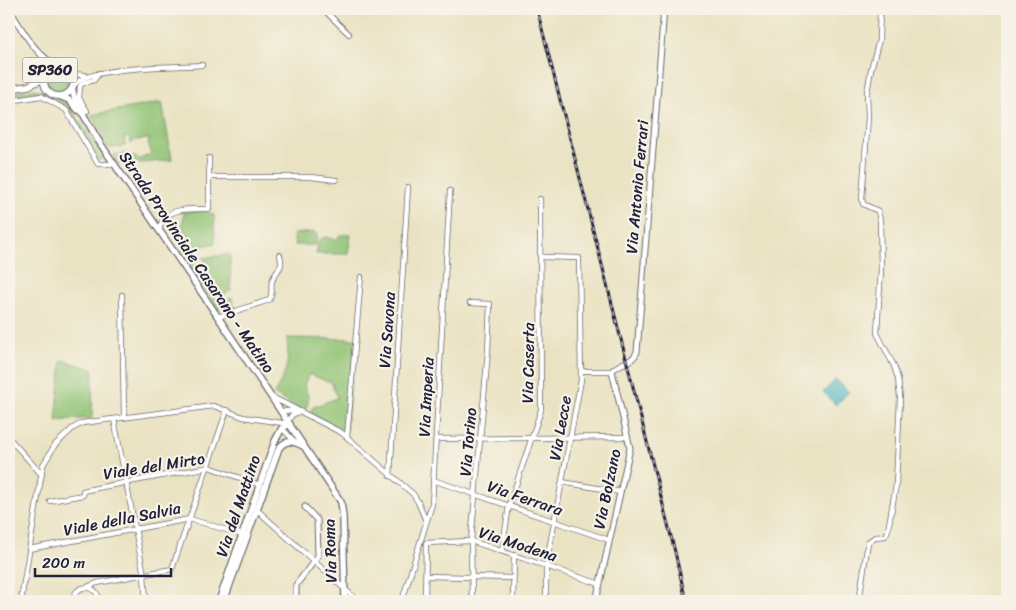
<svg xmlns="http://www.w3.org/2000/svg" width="1016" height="610" font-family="Sriracha,sans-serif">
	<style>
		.green { fill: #91c374; stroke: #5a7258 }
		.water { fill: #43b3bb; stroke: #326a7b }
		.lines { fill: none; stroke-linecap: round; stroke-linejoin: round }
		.minor-casing { stroke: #68666b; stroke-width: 6 }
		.tertiary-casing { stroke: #68666b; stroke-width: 7 }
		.secondary-casing { stroke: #68666b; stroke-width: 8 }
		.primary-casing { stroke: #68666b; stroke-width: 8 }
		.minor { stroke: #fff; stroke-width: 4.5 }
		.tertiary { stroke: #fff; stroke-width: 5 }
		.secondary { stroke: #fff; stroke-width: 5.5 }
		.primary { stroke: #fff; stroke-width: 6 }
		.rail-casing { stroke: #22223b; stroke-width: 3 }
		.rail { stroke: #f7f3e8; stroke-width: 1; stroke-dasharray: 4; stroke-linecap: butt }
		.labels { text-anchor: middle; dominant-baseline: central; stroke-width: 4.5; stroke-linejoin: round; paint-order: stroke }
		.shield { fill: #f7f3e8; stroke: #62616f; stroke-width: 1 }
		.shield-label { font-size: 15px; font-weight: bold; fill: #22223b }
		.street-label { font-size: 16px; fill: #22223b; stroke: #f7f3e8 }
	</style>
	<rect width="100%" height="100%" fill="#f7f3e8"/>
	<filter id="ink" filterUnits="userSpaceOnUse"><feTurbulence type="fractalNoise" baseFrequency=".02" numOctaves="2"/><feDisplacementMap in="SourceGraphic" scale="10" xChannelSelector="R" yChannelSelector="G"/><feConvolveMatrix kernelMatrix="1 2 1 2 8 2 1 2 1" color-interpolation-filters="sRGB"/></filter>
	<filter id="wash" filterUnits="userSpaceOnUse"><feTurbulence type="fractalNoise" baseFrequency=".0096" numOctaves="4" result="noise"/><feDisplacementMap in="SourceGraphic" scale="20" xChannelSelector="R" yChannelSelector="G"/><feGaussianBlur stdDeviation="1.12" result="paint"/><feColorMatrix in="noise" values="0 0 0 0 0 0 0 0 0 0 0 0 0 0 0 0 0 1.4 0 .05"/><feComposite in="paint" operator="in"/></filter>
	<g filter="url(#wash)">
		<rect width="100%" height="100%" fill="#eae3c3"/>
		<g class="green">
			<circle cx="59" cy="81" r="12"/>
			<polygon points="35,89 44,92 51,98 67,103 104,157 98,161 67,108 51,101 36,92 9,97 9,93"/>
			<polygon points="162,102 172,160 119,165 113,157 115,154 125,153 140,159 151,154 151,151 148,144 150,139 134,140 131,144 129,137 124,138 125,146 112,148 107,147 102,139 105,138 91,115"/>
			<polygon points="184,211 206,211 214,215 215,243 197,247 196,253 182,257 177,250 186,247 186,235 182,230"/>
			<polygon points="314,232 317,234 316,245 295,245 293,234"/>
			<polygon points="340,235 351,235 348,254 316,254 319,240 325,237 336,240"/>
			<path d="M230,254L231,290C222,293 221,303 219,311L185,260L197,256L198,267H194L193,270H207V264L203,258Z"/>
			<polygon points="232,297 235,309 223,312 228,299"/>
			<path d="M287,338L355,339L346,430L345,431L309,413L313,407L337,398L331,381H326L309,374L304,385C309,399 311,398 304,412L274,394C286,373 290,364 287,338Z"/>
			<polygon points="62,360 93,369 92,418 56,421"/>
		</g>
		<polygon class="water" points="836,379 849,392 836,405 823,392"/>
	</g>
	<g filter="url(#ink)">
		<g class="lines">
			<defs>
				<g id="minor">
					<polyline points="323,9 349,34"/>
					<polyline points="72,74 85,75"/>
					<path d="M74,85C89,66 176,67 202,65"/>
					<polyline points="9,101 41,96 66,110 98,164 113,164"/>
					<polyline points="87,111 79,98 80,86 83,83 94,80 99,73"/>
					<polyline points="209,177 311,177 336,180"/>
					<path d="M159,230C164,206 190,209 209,209V158"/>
					<polyline points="542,257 579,258 581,380 546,566 546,601"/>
					<polyline points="122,295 124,418"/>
					<polyline points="470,303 490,304 488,351 471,541 472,601"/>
					<path d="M218,317L269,300C274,294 270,288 272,281C276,269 284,270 280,255"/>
					<polyline points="582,371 612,371"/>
					<polyline points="272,397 342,433 413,494 418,502 426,521"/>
					<polyline points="281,411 297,411"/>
					<polyline points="114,419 144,575 146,601"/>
					<polyline points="288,421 292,415 298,412"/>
					<polyline points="282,428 295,442"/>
					<polyline points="347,437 361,277"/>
					<polyline points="9,438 42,475"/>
					<polyline points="436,439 628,437"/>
					<polyline points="390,476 408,187"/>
					<polyline points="433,480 609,540"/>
					<polyline points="562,482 620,492"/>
					<polyline points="50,501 83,495 83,491 97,488 209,467 260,485"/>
					<polyline points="256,509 358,601"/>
					<polyline points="29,549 190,519 243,535"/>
					<polyline points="502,551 509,506 541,410 540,199"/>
					<polyline points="426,576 513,578"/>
					<polyline points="87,587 97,583 172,569 227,410"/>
					<polyline points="21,601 43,465 55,445 72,429 82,423 214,406 243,417 289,424"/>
					<path d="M73,601C74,583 98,583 99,601"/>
					<polyline points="402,601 432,504 450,191"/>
					<polyline points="425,601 426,543 471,541 600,584"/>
					<polyline points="513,601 514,555"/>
					<polyline points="859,601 868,542 875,537 885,536 888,530 896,485 900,398 898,379 894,366 877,333 881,269 880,221 878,211 863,204 862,198 868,117 867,93 871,69 879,40 880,9"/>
				</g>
				<g id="tertiary">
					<path d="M9,9C22,29 35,56 58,66"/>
					<polyline points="42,56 45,66 46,74"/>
					<polyline points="296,601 296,585 318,556 317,520 305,507"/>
					<path d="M596,601L630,448L612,371C619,362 632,364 637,352L664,9"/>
				</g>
				<g id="secondary">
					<polyline points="72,88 75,100 98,140 218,317 341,502 343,517 345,601"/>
					<polyline points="59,96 69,100 78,110"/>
					<polyline points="219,601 275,441 282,428 290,424"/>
					<path d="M224,601L279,448C286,439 294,441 303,446"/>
				</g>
				<g id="primary">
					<circle cx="59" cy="81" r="15"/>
					<polyline points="9,89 28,86 45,78"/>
				</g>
			</defs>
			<use href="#minor" class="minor-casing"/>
			<use href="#tertiary" class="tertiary-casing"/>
			<use href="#secondary" class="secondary-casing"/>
			<use href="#primary" class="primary-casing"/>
			<use href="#minor" class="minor"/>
			<use href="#tertiary" class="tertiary"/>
			<use href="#secondary" class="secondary"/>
			<use href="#primary" class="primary"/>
			<defs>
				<polyline id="rail" points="537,9 675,552 686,601"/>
			</defs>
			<use href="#rail" class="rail-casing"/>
			<use href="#rail" class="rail"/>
		</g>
	</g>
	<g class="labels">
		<rect class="shield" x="22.5" y="57.5" width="55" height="25" rx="4"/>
		<g class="shield-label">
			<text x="50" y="70">SP360</text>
		</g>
		<g class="street-label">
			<text transform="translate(637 187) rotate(-85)">Via Antonio Ferrari</text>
			<text transform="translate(197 262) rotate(56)">Strada Provinciale Casarano - Matino</text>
			<text transform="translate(387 330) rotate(-86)">Via Savona</text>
			<text transform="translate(528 363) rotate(-89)">Via Caserta</text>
			<text transform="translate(426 397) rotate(-87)">Via Imperia</text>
			<text transform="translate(560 428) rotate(-80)">Via Lecce</text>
			<text transform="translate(468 442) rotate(-85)">Via Torino</text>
			<text transform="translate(154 466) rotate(-9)">Viale del Mirto</text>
			<text transform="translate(607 489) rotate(-78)">Via Bolzano</text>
			<text transform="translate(525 498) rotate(19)">Via Ferrara</text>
			<text transform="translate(238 506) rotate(-71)">Via del Mattino</text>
			<text transform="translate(122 519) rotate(-11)">Viale della Salvia</text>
			<text transform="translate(518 544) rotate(18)">Via Modena</text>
			<text transform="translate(330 551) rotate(-92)">Via Roma</text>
		</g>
	</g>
	<rect width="1016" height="610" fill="none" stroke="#f7f3e8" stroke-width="30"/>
	<path d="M35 568v8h136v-8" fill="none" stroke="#22223b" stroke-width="2.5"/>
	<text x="42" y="568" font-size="15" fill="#22223b" stroke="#f7f3e8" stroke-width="4" paint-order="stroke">200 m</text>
</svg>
